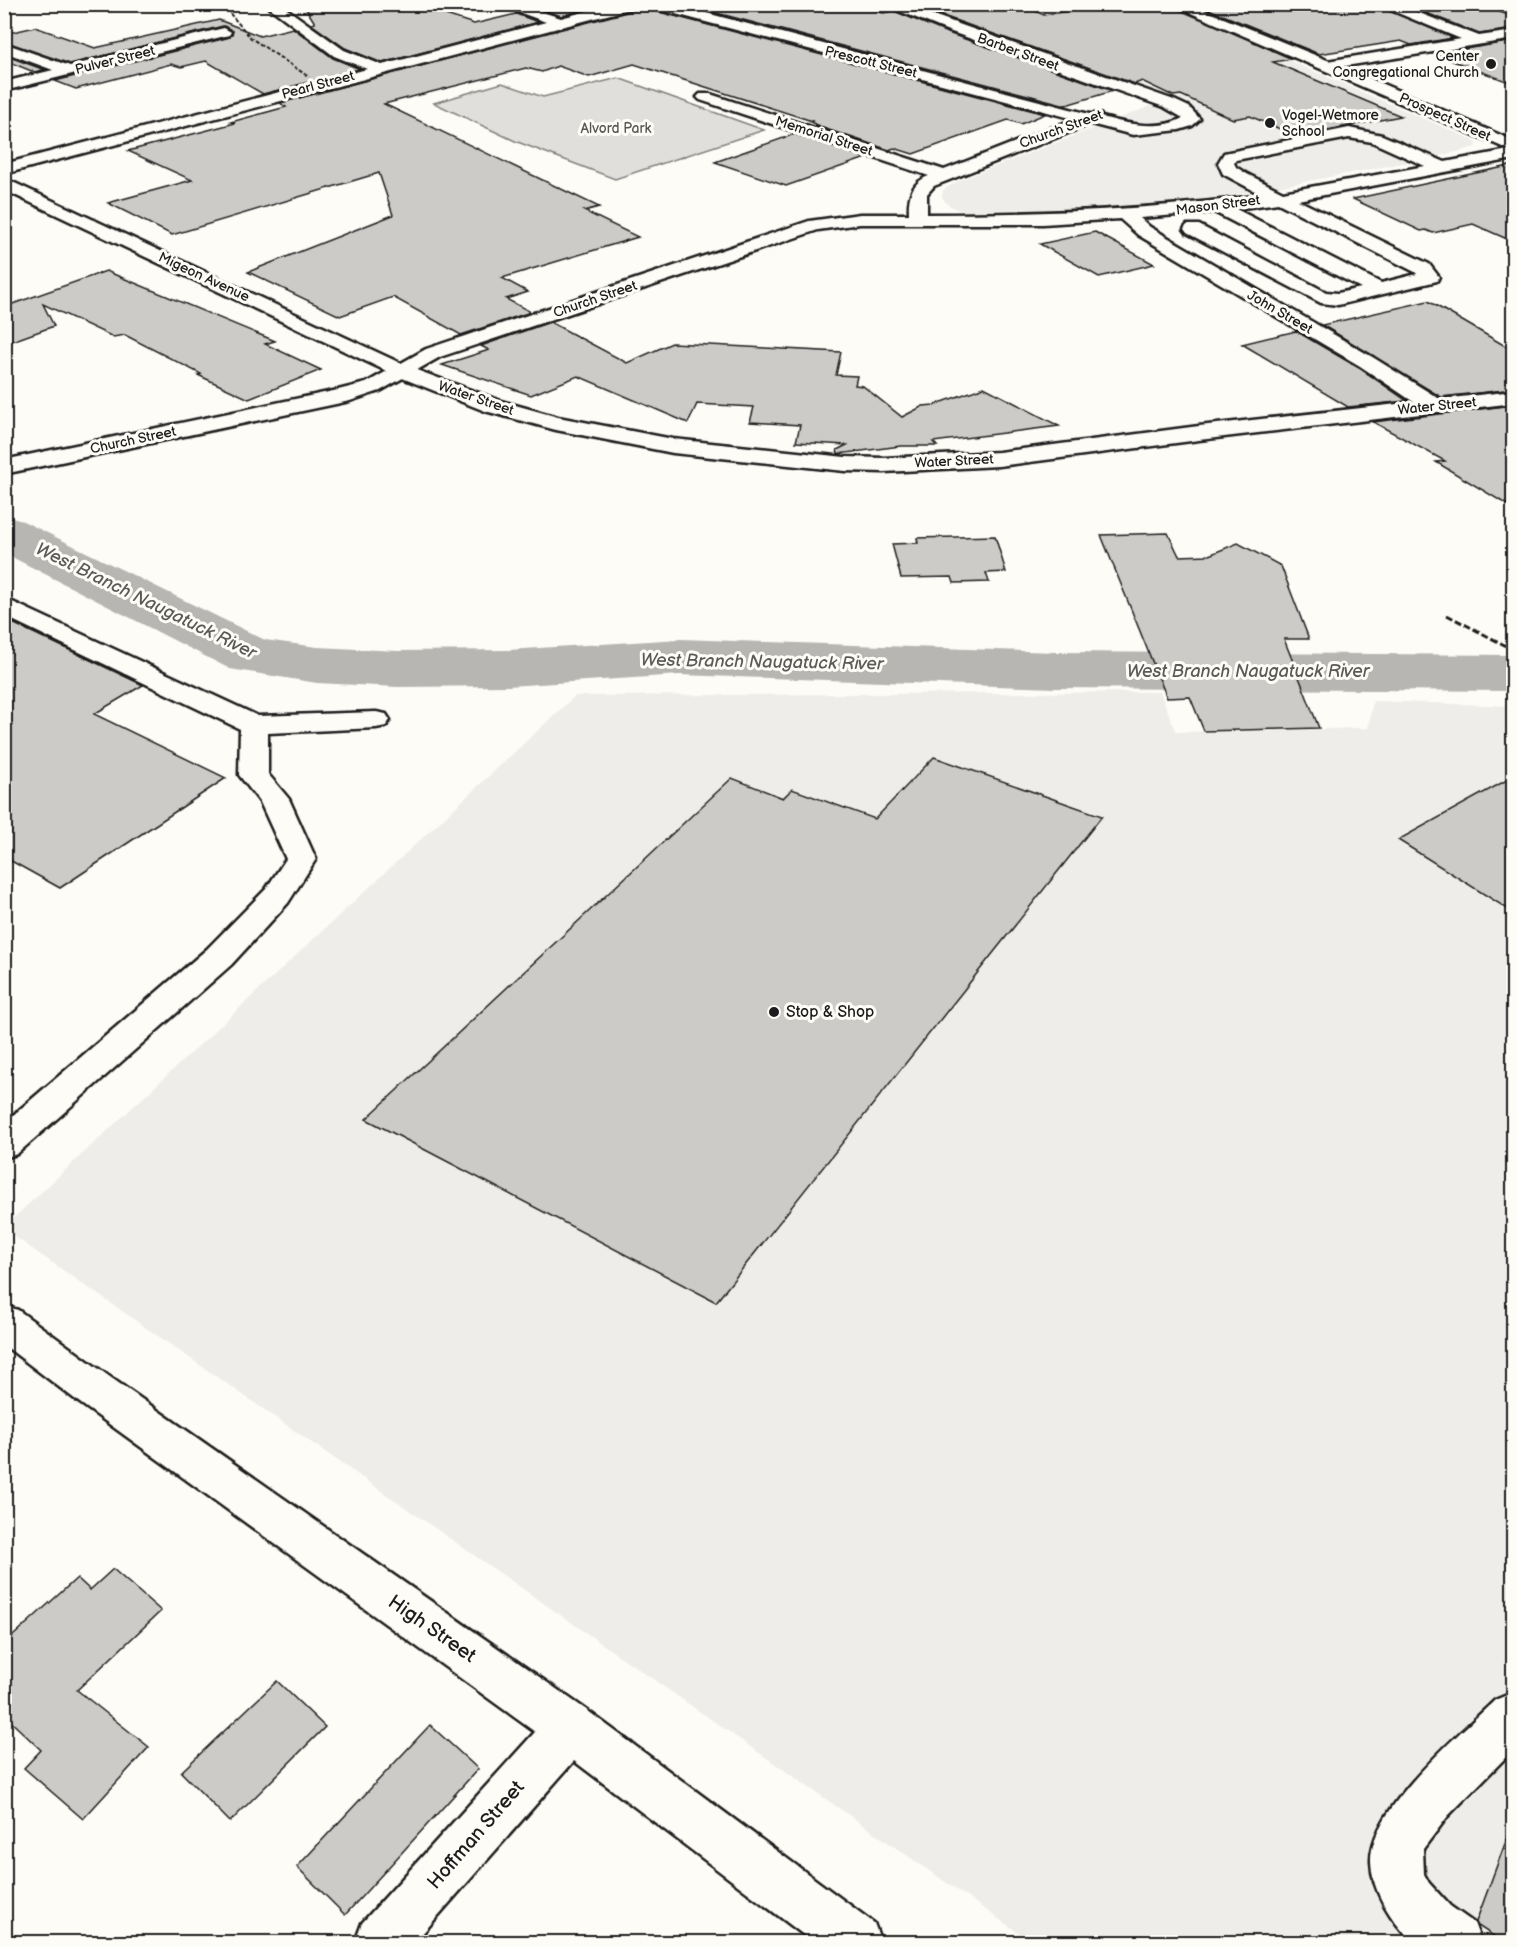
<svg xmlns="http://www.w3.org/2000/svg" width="1518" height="1947" font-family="'Balsamiq Sans',sans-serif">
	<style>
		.built { fill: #eeede9 }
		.green { fill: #e0dfdb; stroke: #7e7e7c; stroke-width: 1.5 }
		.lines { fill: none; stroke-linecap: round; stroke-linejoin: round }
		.river { fill: #b7b6b2; fill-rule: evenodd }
		.building { fill: #cccbc8; stroke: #1c1c1c; stroke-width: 1.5 }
		.minor-casing { stroke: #1c1c1c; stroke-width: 5 }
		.major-casing { stroke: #1c1c1c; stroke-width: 5 }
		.minor { fill: #fdfcf7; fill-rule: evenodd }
		.major { fill: #fdfcf7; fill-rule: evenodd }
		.rail-far1 { stroke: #1c1c1c; stroke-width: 2; stroke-dasharray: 4 2; stroke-linecap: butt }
		.rail { stroke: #1c1c1c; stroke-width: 3; stroke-dasharray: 7 3; stroke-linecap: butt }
		.poi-dot { fill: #1c1c1c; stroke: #fdfcf7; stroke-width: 2 }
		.labels { text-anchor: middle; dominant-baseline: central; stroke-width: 6; stroke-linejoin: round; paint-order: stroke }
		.far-street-label { font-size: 14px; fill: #1c1c1c; stroke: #fdfcf7 }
		.far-poi-label { font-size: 14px; fill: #1c1c1c; stroke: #fdfcf7; text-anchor: end }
		.far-park-label { font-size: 14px; fill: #575655; stroke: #fdfcf7 }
		.poi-label { font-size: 16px; fill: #1c1c1c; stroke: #fdfcf7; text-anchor: start }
		.water-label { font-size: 18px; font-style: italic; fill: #5a5a58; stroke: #fdfcf7 }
		.near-street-label { font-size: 20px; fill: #1c1c1c; stroke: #fdfcf7 }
	</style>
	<rect width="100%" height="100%" fill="#fdfcf7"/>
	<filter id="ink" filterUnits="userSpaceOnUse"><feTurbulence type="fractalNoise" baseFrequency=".0167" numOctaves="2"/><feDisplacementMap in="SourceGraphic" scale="12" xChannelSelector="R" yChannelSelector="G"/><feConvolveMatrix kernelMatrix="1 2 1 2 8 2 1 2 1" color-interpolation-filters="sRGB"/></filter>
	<g filter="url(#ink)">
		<g class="built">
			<polygon points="1188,17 1471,139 1477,143 1476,147 1445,155 1246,193 1173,204 1016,214 972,213 956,209 946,203 942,197 943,190 960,180 1169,99 1013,47"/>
			<polygon points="1160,692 1176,732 1368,728 1373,701 1513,706 1513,1942 1032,1942 5,1230 5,1226 575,696"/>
		</g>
		<polygon class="green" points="618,78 764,130 615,179 515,141 434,103 502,83 543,97"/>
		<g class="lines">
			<polygon class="river" points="4,516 23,521 265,640 317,647 398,651 508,650 680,639 1056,652 1514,655 1514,691 1056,688 680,675 508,686 398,687 317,683 230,669 4,553"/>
		</g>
		<g class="building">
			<polygon points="303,4 411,4 474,24 516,14 538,22 382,63 345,48 311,24 315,23"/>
			<polygon points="551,4 603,4 561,16 537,8"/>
			<polygon points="640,4 646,4 648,9 1045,114 1021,124 1008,120 913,154 894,148 889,150 817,126 820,126 810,122 812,121 634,64 589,77 558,66 542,72 526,68 384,104 599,207 584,211 638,237 502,278 528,292 506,299 531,312 461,335 393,297 340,316 248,272 393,215 379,173 172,235 108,203 192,180 128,151 235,123 231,122 286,107 280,103 638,9"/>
			<polygon points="683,4 860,4 883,13 894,11 945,32 1113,91 1066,105"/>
			<polygon points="933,4 968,4 981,10 1019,4 1044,15 1111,4 1168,4 1292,59 1273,62 1401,116 1296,136 1250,116 1233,119 1181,95 1173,96 1142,81 1135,84 918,7"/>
			<polygon points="1196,4 1374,4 1453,38 1411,45 1401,41 1319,54"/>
			<polygon points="1404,4 1477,4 1514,17 1514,29 1479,34"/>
			<polygon points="219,20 260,36 293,28 333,58 360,69 263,94 206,61 181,67 171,64 76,89 55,81 230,37 233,31 223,26 70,64 4,41 4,34 35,27 95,48"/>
			<polygon points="1514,41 1514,84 1434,54"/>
			<polygon points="4,55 45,70 34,72 4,60"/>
			<polygon points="795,134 866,158 786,186 715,162"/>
			<polygon points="1514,165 1514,242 1473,224 1433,233 1426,230 1421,231 1353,199"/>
			<polygon points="1095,232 1154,264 1099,277 1040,244"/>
			<polygon points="106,271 275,341 265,344 321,370 249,399 198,375 201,374 125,335 113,337 43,304 54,326 4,344 4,307"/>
			<polygon points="1428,301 1514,351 1514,389 1441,397 1322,325"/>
			<polygon points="550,322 627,363 672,343 841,352 836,375 857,376 855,385 863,386 902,417 923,406 934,405 984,387 1059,426 933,442 937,446 901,446 838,454 837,450 847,445 796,442 800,425 750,422 754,407 697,404 688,423 578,376 531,395 442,365 489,350 481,346"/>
			<polygon points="1296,331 1359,368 1407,401 1348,407 1242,344"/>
			<polygon points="1514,405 1514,509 1436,462 1445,461 1373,422"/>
			<polygon points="1168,533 1179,556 1209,555 1238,543 1281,566 1309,639 1284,639 1319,728 1204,731 1190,697 1167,698 1101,535"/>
			<polygon points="995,536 1006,572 986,573 989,582 954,583 952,577 901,578 892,544 918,543 917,538"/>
			<polygon points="4,619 143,685 94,714 226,778 60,888 4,857"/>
			<polygon points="934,757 1102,816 716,1302 366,1119 732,778 783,798 792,789 875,819"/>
			<polygon points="1514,776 1514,913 1398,840"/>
			<polygon points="113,1569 161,1611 77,1690 149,1747 83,1819 24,1768 41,1750 4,1715 4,1644 77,1578 90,1590"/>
			<polygon points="277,1681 325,1727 230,1822 181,1772"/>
			<polygon points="430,1725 478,1769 345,1915 297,1867"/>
			<polygon points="1510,1830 1514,1830 1514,1942 1503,1942 1478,1926 1476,1922"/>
		</g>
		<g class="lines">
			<defs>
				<g id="minor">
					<polygon points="265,4 280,4 344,50 382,65 546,22 496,4 517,4 561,18 614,4 638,4 637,7 4,174 4,164 367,69 334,56"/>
					<path d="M648,4H672L1089,114H1100L1102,117C1127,124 1158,131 1183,118L1164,107L946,30L882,4H902L1174,100L1189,107L1200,119L1192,126L1179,130L1133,135L1091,124L934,186L927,194V214C1039,214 1151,210 1262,195L1223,174L1218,163L1224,153L1349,128L1382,135L1445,162L1514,149V159L1298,200L1429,264L1439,277L1437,281L1338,305L1321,303L1187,233L1184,229L1187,225H1199L1326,292L1338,293L1361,288L1214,212L1140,218L1150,227L1374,358L1443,401L1446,406L1443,411L1435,412L1427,411L1360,366L1138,235L1120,219L1043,224H860L818,230L440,357L380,391L350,401L4,474V460L338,390L366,383L426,349L809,221L860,214H909C908,196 912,182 929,176L700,100L697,97L700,94H710L944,170L1074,119L649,7ZM1349,138L1372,142L1425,166L1283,192L1247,174L1236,167L1234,163L1236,160ZM1278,203L1415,272L1417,274L1381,283L1236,209Z"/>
					<polygon points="1376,4 1396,4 1479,36 1514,31 1514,39 1327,69 1322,68 1320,65 1322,62 1327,61 1461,39"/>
					<polygon points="224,28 231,32 229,35 4,91 4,82 53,70 4,52 4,43 70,66"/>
					<polygon points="4,598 258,716 376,712 386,714 390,720 386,726 376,728 268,733 268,774 289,799 316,859 288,903 231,965 17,1154 4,1158 4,1123 207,949 266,889 286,859 260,802 239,775 240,729 4,616"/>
					<polygon points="4,1306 18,1310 110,1377 588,1711 874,1923 881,1942 813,1942 574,1761 415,1942 355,1942 362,1923 535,1732 80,1403 4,1345"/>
					<path d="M1512,1693L1514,1749L1448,1816L1423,1849L1424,1874L1429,1883L1450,1906L1474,1923L1481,1942H1413C1392,1922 1372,1892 1371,1862C1369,1809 1459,1735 1495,1700Z"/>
				</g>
				<g id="major">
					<polygon points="1170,4 1189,4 1332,62 1514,141 1514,152"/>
					<polygon points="1500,4 1514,4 1514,11"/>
					<polygon points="4,178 411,368 501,401 558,417 673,439 845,457 884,458 999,452 1199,426 1514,391 1514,403 1199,440 999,466 884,472 845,471 673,453 556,430 485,411 397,376 4,190"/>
				</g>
			</defs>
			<use href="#minor" class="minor-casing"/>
			<use href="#major" class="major-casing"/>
			<use href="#minor" class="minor"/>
			<use href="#major" class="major"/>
			<polyline class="rail-far1" points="226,9 251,38 309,77"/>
			<polyline class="rail" points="1447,615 1514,650"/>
		</g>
	</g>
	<g class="poi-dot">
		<circle cx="1491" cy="64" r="6"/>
		<circle cx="1270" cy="123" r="6"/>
		<circle cx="774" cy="1012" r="6"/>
	</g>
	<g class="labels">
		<g class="far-street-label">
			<text transform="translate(1018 52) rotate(20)">Barber Street</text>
			<text transform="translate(115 60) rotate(-14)">Pulver Street</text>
			<text transform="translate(871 62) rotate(14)">Prescott Street</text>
			<text transform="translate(318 85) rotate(-15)">Pearl Street</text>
			<text transform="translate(1445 117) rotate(24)">Prospect Street</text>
			<text transform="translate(1061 129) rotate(-20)">Church Street</text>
			<text transform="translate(824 136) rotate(18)">Memorial Street</text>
			<text transform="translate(1218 205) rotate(-7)">Mason Street</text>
			<text transform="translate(204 277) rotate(25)">Migeon Avenue</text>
			<text transform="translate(595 299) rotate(-19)">Church Street</text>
			<text transform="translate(1280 312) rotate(30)">John Street</text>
			<text transform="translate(476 398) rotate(19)">Water Street</text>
			<text transform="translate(1437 406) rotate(-6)">Water Street</text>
			<text transform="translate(133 440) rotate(-12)">Church Street</text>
			<text transform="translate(954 461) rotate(-3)">Water Street</text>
		</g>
		<g class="far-poi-label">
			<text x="1479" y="56">Center<tspan x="1479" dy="16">Congregational Church</tspan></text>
			<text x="1282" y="115" text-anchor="start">Vogel-Wetmore<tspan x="1282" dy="16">School</tspan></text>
		</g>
		<g class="far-park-label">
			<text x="616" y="128">Alvord Park</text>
		</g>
		<g class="poi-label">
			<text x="786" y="1012">Stop &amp; Shop</text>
		</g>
		<g class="water-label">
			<text transform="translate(146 601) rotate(26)">West Branch Naugatuck River</text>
			<text transform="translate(762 662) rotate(1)">West Branch Naugatuck River</text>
			<text x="1248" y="671">West Branch Naugatuck River</text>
		</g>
		<g class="near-street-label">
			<text transform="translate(432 1629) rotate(35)">High Street</text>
			<text transform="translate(476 1835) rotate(-49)">Hoffman Street</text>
		</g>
	</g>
	<rect width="1518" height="1947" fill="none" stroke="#fdfcf7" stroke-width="24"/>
	<rect x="12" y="12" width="1494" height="1923" fill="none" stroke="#1c1c1c" stroke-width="2" filter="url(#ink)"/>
</svg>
